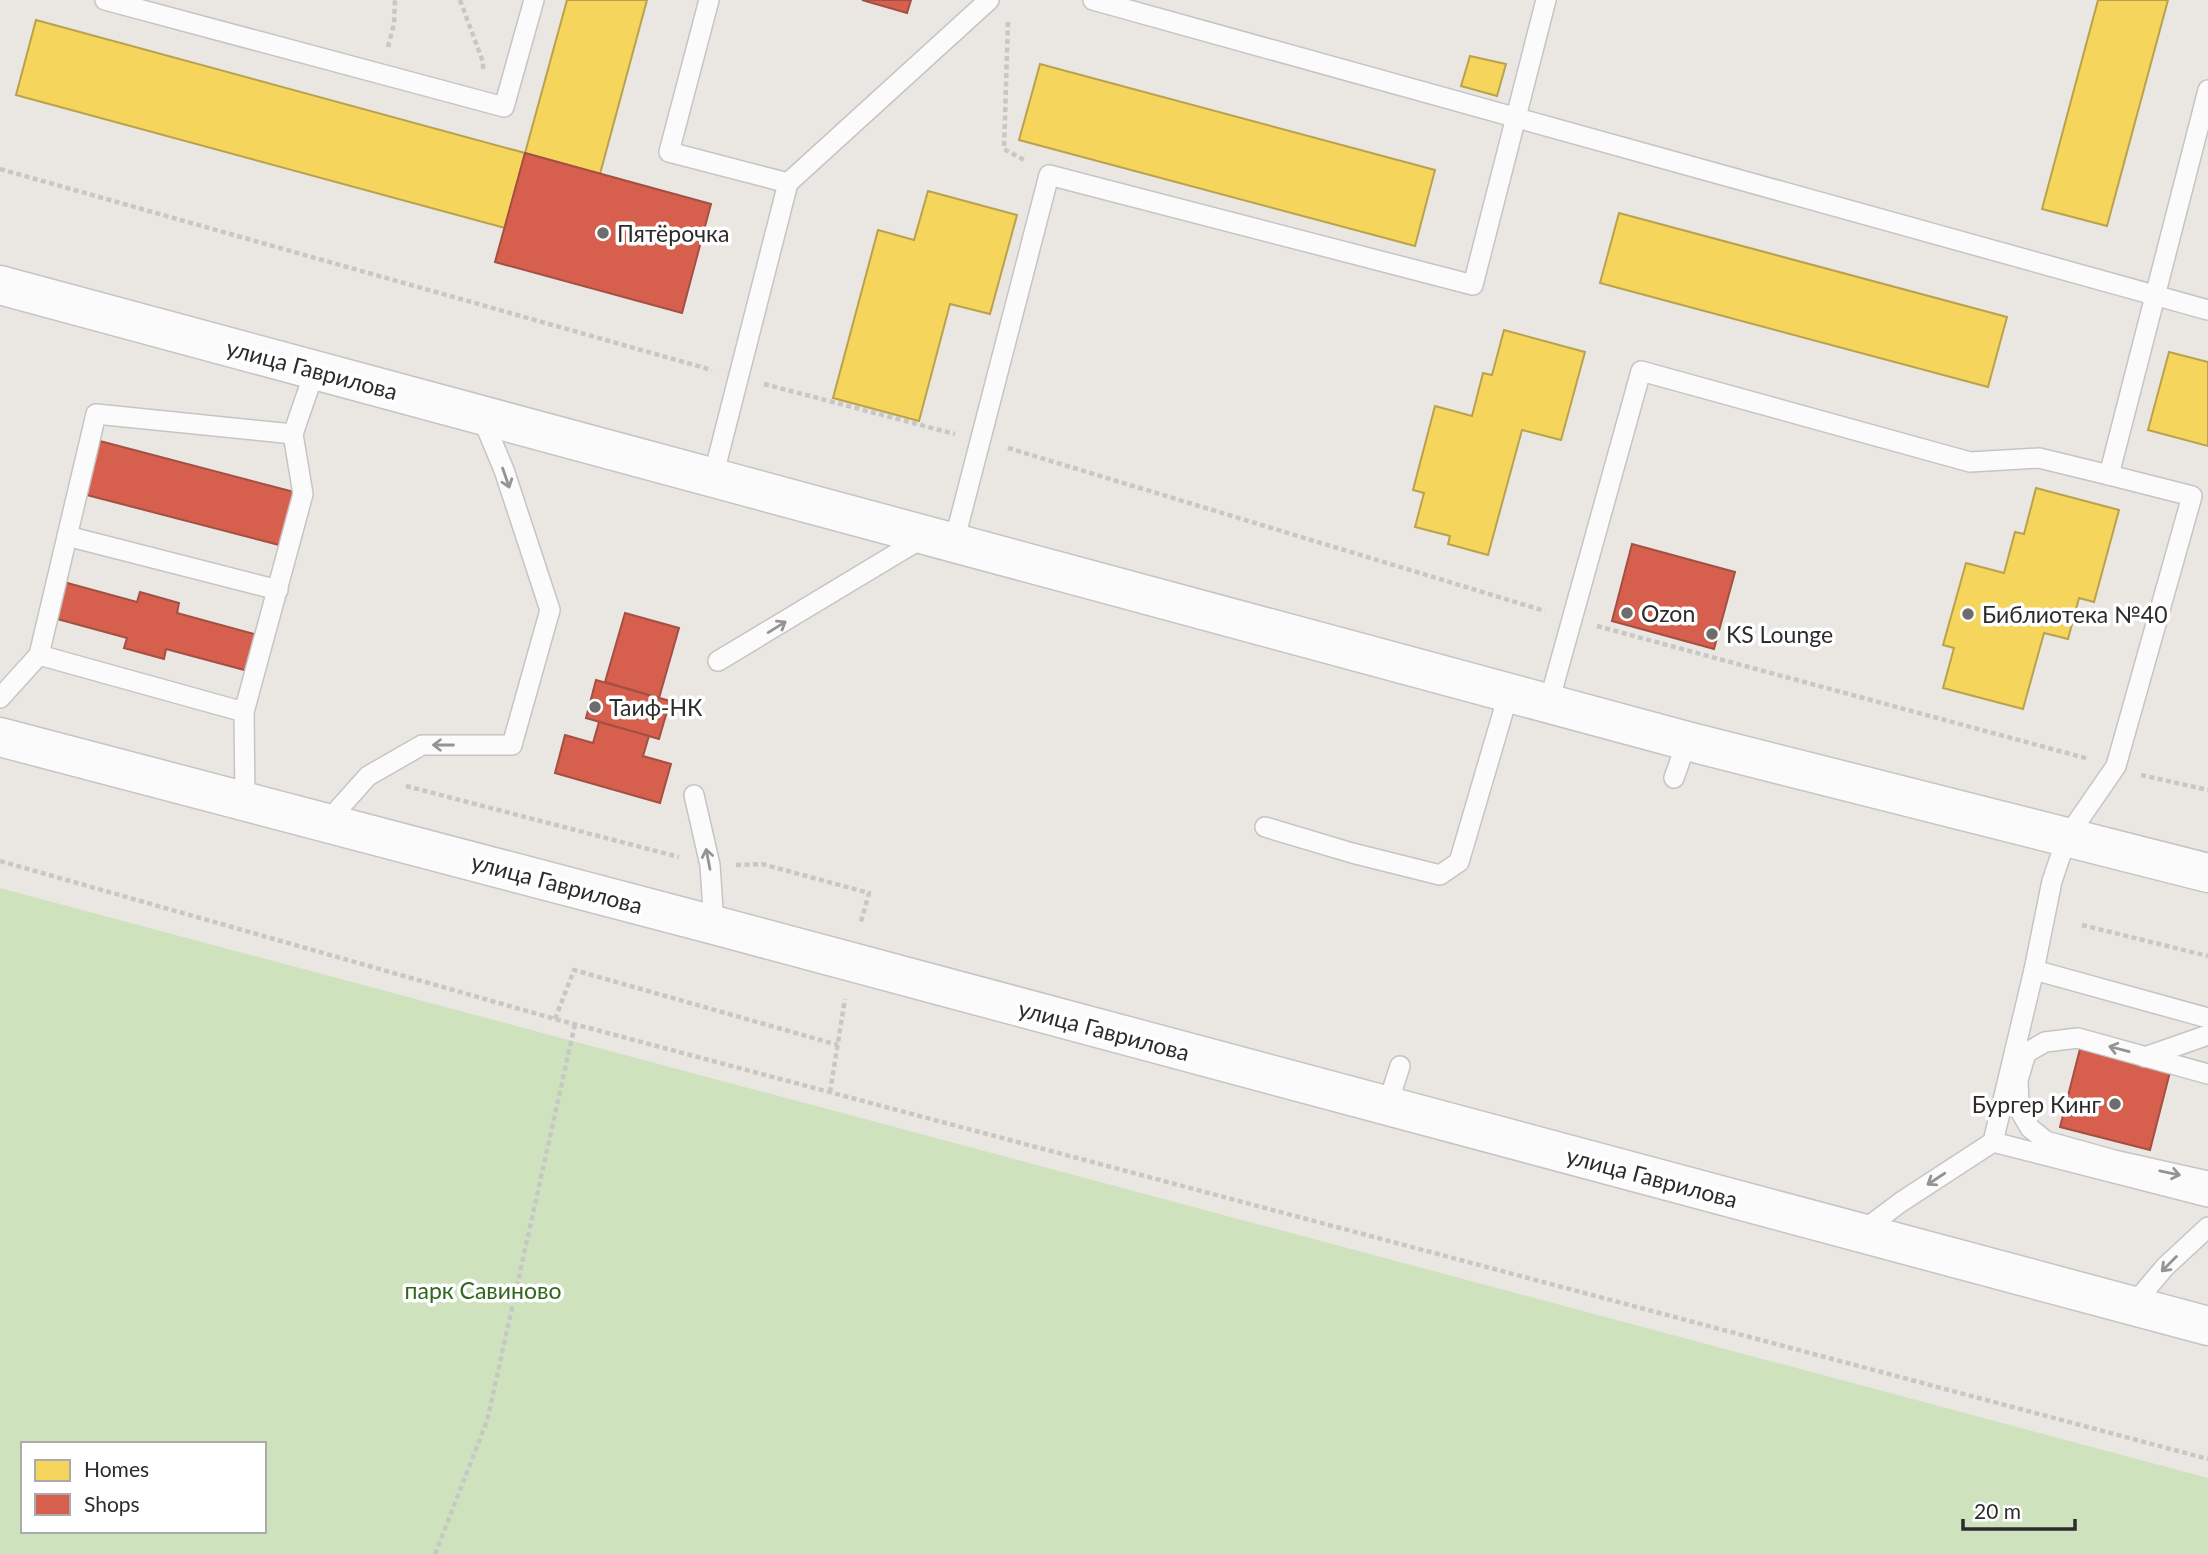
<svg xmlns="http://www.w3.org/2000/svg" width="2208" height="1554" font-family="Lato,sans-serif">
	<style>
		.green { fill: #cee3bd; fill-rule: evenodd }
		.homes { fill: #f6d55c; stroke: #b9a24e; stroke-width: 2 }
		.shops { fill: #d6604d; stroke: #a35043; stroke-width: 2 }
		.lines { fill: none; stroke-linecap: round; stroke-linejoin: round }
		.service-casing { stroke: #c6c4c5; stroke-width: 22 }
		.minor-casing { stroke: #c6c4c5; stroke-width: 41 }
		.secondary-casing { stroke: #c6c4c5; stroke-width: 41 }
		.path { stroke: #c7c7c6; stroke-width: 4.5; stroke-dasharray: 5 3.5; stroke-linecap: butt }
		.service { stroke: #fcfbfb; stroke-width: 19 }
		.minor { stroke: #fcfbfb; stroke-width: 38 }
		.secondary { stroke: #fcfbfb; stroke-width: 38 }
		.oneway { stroke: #949494 }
		.poi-dot { fill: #6e6d6c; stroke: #fff; stroke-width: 2.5 }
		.labels { text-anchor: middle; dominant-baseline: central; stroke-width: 7; stroke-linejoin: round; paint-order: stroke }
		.poi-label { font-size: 23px; fill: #2c2c2c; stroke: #fff; text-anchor: start }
		.street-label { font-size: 23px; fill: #2c2c2c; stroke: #fff }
		.park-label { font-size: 23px; fill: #30671d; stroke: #fff }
	</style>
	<rect width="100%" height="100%" fill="#eae6e2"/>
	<path class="green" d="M0,888L2208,1478V1554H0ZM23,1444H264V1531H23Z"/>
	<g class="homes">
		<polygon points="567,0 647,0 600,174 525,153"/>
		<polygon points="2098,0 2168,0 2107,226 2042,209"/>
		<polygon points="36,20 525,153 505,228 16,95"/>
		<polygon points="1470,56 1506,64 1497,96 1461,86"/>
		<polygon points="1040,64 1435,170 1415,246 1019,140"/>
		<polygon points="928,191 1017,215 990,314 950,304 919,421 833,398 878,230 914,240"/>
		<polygon points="1619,213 2007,317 1988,387 1600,283"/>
		<polygon points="1504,330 1585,352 1561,440 1522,430 1488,555 1448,544 1450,536 1415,527 1424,493 1413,490 1435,406 1472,416 1483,373 1492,375"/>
		<polygon points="2169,352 2208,362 2208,446 2148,430"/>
		<polygon points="2036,488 2119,510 2094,602 2079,598 2068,639 2044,633 2023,709 1943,688 1954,648 1943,645 1966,563 2004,573 2015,532 2024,534"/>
	</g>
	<g class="shops">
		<polygon points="862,0 911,0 907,13"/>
		<polygon points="525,153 711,204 682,313 495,262"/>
		<polygon points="96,440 294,492 279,545 83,494"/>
		<polygon points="1632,544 1735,572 1714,649 1612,621"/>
		<polygon points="60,581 137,602 140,592 179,603 177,613 258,635 248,671 166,649 164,659 124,648 127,638 50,617"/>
		<polygon points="625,613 679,628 659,698 605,682"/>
		<polygon points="596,680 670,701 659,739 586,718"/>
		<polygon points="599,722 649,736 643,756 671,764 660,803 555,773 565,735 593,743"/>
		<polygon points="2080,1049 2170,1072 2150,1150 2060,1127"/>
	</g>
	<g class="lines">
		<defs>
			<g id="service">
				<polyline points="105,0 504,107 534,0"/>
				<polyline points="709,0 669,152 788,183 713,477"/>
				<polyline points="1093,0 2208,310"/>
				<polyline points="788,183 989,0"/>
				<polyline points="67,536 278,590"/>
				<polyline points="954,542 1049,175 1473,285 1546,0"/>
				<polyline points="39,655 96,414 293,434"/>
				<polyline points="718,661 924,537"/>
				<polyline points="0,698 39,655 244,712 245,801"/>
				<polyline points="1549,702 1641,371 1970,462 2039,458 2109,475"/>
				<polyline points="244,712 303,494 293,434 315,370"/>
				<polyline points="1674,778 1687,741"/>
				<polyline points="694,795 710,865 714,925"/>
				<polyline points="326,823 368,776 422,745 512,745 550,610 504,470 481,415"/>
				<polyline points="1265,827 1352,853 1440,875 1459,862 1509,692"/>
				<polyline points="2034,970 2052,881 2067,837 2116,766 2192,496 2109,475 2208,90"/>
				<polyline points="2208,1018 2034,970 1993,1142 2208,1197"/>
				<polyline points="2145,1057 2208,1035"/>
				<polyline points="2208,1074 2078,1038 2045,1042 2026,1053 2018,1080 2019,1109 2030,1128 2046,1141 2114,1160 2208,1181"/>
				<polyline points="1387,1106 1400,1066"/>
				<polyline points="1861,1232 1901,1202 1993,1142"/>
				<polyline points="2133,1305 2165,1267 2208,1227"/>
			</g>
			<polyline id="minor" points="0,285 1687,741 2208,873"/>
			<polyline id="secondary" points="0,737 714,925 2208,1326"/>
		</defs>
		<use href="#service" class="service-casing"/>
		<use href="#minor" class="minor-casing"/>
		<use href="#secondary" class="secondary-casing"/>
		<g class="path">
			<polyline points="460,0 483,62 483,70"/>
			<polyline points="1008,22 1004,149 1026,161"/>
			<polyline points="388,47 394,24 395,0"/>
			<polyline points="0,169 712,370"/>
			<polyline points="764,384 955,434"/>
			<polyline points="1008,448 1545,611"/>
			<polyline points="1597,626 2089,759"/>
			<polyline points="2141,775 2208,790"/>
			<polyline points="406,786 679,857"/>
			<polyline points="0,861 555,1019 2208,1459"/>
			<polyline points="736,865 762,864 869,893 860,925"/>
			<polyline points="2082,925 2208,956"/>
			<polyline points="555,1019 574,970 838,1045"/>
			<polyline points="830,1092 845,999"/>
			<polyline points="435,1554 487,1421 575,1024"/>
		</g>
		<use href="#service" class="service"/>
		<use href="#minor" class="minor"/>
		<use href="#secondary" class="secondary"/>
	</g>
	<defs><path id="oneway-shaft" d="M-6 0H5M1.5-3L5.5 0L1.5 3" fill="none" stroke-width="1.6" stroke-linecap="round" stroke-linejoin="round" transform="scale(1.75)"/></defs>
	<g class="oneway">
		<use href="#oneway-shaft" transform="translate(506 478) rotate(71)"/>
		<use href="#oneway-shaft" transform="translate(777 627) rotate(-32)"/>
		<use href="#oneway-shaft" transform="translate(443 745) rotate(180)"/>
		<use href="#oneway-shaft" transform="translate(708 859) rotate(-101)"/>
		<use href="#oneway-shaft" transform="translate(2119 1049) rotate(-165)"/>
		<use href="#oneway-shaft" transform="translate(2170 1173) rotate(12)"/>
		<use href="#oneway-shaft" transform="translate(1936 1179) rotate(147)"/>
		<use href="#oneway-shaft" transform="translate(2169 1264) rotate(135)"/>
	</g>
	<g class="poi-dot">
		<circle cx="603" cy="233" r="7"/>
		<circle cx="1627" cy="613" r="7"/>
		<circle cx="1968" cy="614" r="7"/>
		<circle cx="1712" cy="634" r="7"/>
		<circle cx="595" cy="707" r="7"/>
		<circle cx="2115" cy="1104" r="7"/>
	</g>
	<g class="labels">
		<g class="poi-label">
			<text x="617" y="233">Пятёрочка</text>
			<text x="1641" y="613">Ozon</text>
			<text x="1982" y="614">Библиотека №40</text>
			<text x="1726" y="634">KS Lounge</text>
			<text x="609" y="707">Таиф-НК</text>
			<text x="2101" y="1104" text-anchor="end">Бургер Кинг</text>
		</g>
		<g class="street-label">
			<text transform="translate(312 369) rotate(15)">улица Гаврилова</text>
			<text transform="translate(557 883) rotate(15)">улица Гаврилова</text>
			<text transform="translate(1104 1030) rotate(15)">улица Гаврилова</text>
			<text transform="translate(1652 1177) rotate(15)">улица Гаврилова</text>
		</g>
		<g class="park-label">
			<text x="483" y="1290">парк Савиново</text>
		</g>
	</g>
	<rect x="21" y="1442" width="245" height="91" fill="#ffffff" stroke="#ababab" stroke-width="2"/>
	<rect x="35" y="1460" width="35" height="21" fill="#f6d55c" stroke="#ababab" stroke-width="2"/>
	<text x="84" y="1477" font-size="21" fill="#2c2c2c">Homes</text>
	<rect x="35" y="1494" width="35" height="21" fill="#d6604d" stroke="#ababab" stroke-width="2"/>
	<text x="84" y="1512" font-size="21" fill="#2c2c2c">Shops</text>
	<path d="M1963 1519v10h112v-10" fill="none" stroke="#2c2c2c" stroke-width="3.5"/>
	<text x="1974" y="1519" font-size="21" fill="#2c2c2c" stroke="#ffffff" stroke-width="5" paint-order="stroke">20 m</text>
</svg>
